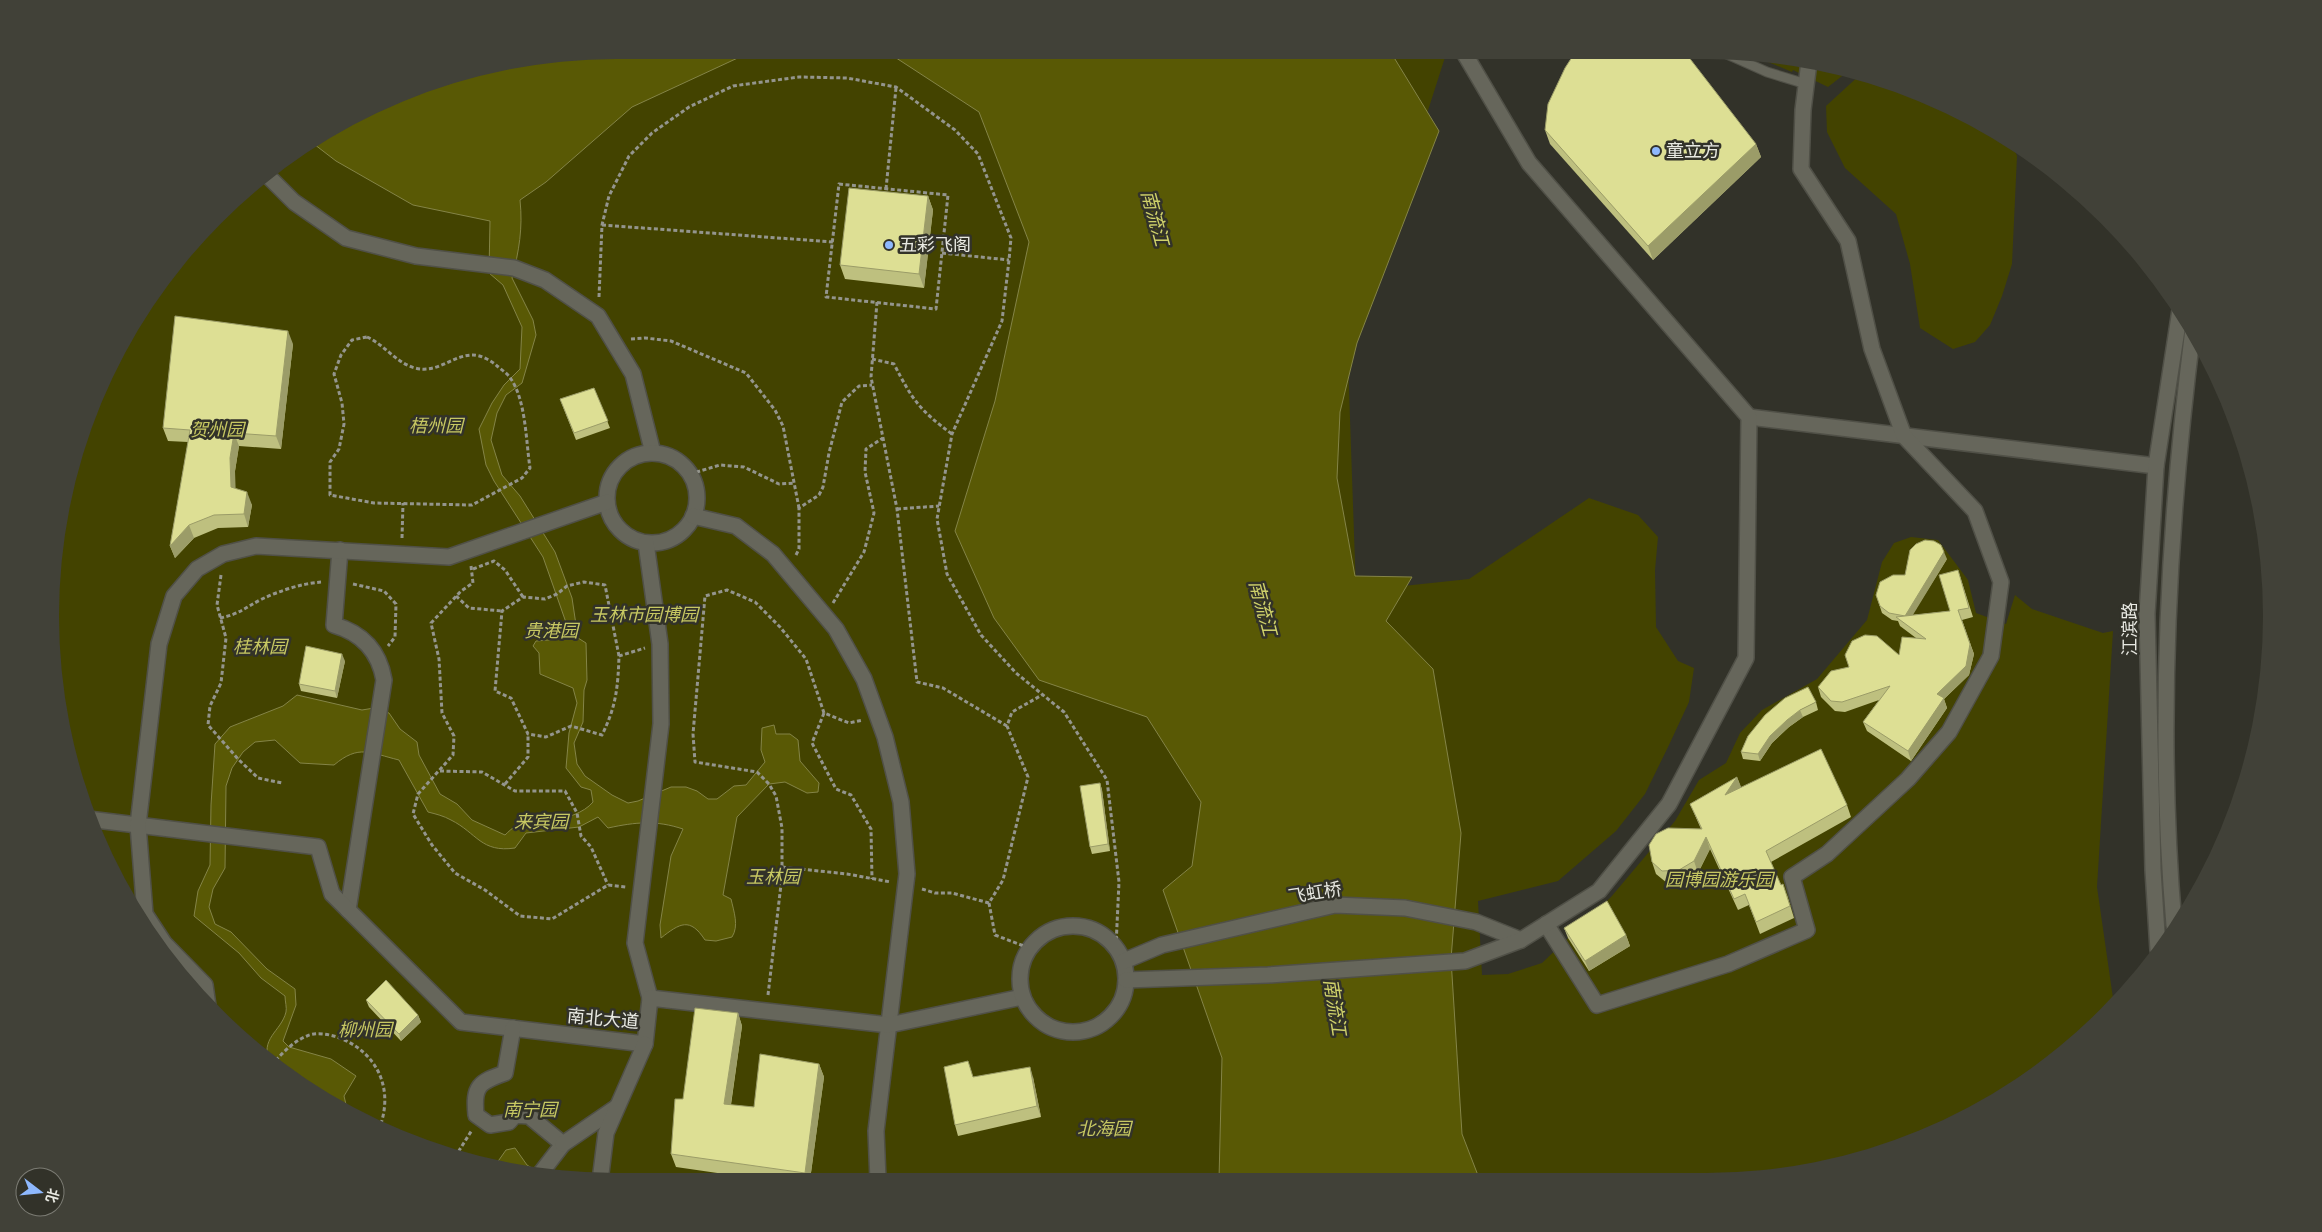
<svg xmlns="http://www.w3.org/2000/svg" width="2322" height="1232" font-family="'Libre Baskerville','Noto Sans SC',serif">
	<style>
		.green { fill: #434300 }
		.water { fill: #595905; stroke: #848447 }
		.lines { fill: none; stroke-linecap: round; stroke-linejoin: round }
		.lane-casing { stroke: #505047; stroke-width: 11 }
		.street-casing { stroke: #505047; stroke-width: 18 }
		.secondary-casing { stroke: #505047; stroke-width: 18 }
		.path { stroke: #94958d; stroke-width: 3; stroke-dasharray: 4 2.5; stroke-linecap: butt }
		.lane { stroke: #66665b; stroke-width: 9 }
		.street { stroke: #66665b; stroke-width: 15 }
		.secondary { stroke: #66665b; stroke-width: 15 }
		.wall { fill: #bec07f }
		.shaded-wall { fill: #9b9c68 }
		.building { fill: #dddf94; stroke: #9b9c68 }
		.poi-dot { fill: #8eb8fd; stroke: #323229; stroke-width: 2 }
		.labels { text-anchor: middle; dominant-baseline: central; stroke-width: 5; stroke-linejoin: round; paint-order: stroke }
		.poi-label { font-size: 18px; fill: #e8e9e2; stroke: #323229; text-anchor: start }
		.park-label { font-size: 18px; font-style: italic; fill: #c7c862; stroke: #323229 }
		.street-label { font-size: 18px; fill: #e8e9e2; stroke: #323229 }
		.water-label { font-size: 19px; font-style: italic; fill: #cfd16a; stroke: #323229 }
	</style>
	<rect width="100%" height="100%" fill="#323229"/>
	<g class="green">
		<polygon points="616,50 1447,51 1415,151 1347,332 1356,591 1469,579 1589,498 1638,515 1658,537 1655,570 1656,627 1678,661 1694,668 1689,702 1669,745 1645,794 1616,831 1558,881 1478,901 1482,975 1508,974 1542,963 1611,897 1675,821 1699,780 1726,763 1740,733 1762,710 1817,679 1867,620 1882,562 1894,543 1911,537 1938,540 1968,580 1976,613 2006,624 2015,595 2032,609 2103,633 2113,631 2097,887 2114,1005 2050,1065 1922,1139 1780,1177 579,1181 469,1163 365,1123 272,1065 191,989 145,930 93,833 69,762 51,653 51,607 69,470 93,399 145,302 191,243 271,167 333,126 434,80 506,61"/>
		<polygon points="1742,51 1851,69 1828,87 1793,70 1792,72"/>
		<polygon points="1862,73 1957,109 2012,143 2017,156 2012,264 2002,296 1990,325 1975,342 1953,349 1920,328 1910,264 1896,214 1845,168 1827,132 1826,106"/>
	</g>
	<g class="water">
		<path d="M616,50H788L742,56L632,107L546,182L520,200C523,228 519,251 512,278L533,320L536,335L522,383L506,395L497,413L491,440L502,475L520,496L555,552L572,598L578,638L586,643L587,680L584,690L583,722L574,743L577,764L585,776L612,795L628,803L638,801L671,787H686L697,791L708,799H717L734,786L746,785L765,762L761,750L762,728L774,725L776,734H790L798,740L800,761L819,783L818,792L807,793L785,782L769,784L737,817L723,895L731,899C734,912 739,926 732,937L716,941L705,940C690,917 680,923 661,938L660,925L671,856L683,829C656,820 636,822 608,828L598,817L579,827L526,833L515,848C481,853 477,833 451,820C444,816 436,814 428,812L399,760C370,753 359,744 334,765L300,763L275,740L255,742L243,752L232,768L226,786L225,868L213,889L209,907L215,924L231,932L267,969L295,989L296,1005L283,1041L289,1047L331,1059L356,1076L344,1096L348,1113L270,1064C259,1038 281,1032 286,1012C287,1008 285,1001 285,996L261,978L239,953L194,916L198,891L210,865L211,805L215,744L230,727L283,706L297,695L362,710L374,708L389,713L400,729L417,742L419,755L440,794L457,804L472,820L505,835C512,828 522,820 531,819C537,817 545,820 551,820C565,819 584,813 593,802L591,790L581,787L566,768L569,733L577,703L573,688L540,674L539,653L533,646L536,641L561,639L569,631L543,557L494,481L486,465L479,429L492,403L504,385L520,369L522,327L503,285L489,273L490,221L413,205L336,161L310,141C362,107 444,72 506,61C542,54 580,54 616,50Z"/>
		<polygon points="884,50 1390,51 1439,131 1357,343 1340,412 1337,478 1355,576 1412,577 1386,621 1433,669 1461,833 1451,959 1462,1134 1479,1178 1219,1179 1222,1058 1163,890 1192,866 1201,802 1147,717 1039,680 994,618 955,531 995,401 1029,242 979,112"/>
		<polygon points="515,1148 527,1165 541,1174 494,1167 506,1150"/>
	</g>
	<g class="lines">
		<defs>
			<polyline id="lane" points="1720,51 1767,72 1806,84"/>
			<g id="street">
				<polyline points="265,173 294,202 346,238 416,256 514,268 545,280 598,316 633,374 653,453"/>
				<polyline points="1749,417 2156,466"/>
				<circle cx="652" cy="498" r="45"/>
				<polyline points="693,516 736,526 773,554 836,629 864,679 885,737 901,802 907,874 876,1131 878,1180"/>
				<polyline points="646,543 660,644 661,724 635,943 650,998"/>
				<path d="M340,550L334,625C362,633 379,651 384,680L348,910"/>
				<polyline points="88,819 318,847 332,894 461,1022 645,1044 650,998 889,1025 1022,997"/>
				<polyline points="1546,924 1597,1005 1728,964 1807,930 1792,877 1827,854 1908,779 1949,732 1991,656 2001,582 1975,511 1904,436 1872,349 1848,241 1801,169 1803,110 1809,62"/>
				<circle cx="1073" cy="979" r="53"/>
				<polyline points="1124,961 1162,945 1335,905 1405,908 1476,922 1521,940"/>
				<polyline points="1126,980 1268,975 1465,961 1521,940 1599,891 1669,804 1746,658 1749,417 1529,163 1463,51"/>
				<polyline points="208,1006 205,985 164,943 145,914 138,825 159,644 174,596 197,569 223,554 256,546 449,557 607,502"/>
				<path d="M513,1028L505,1073C479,1082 473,1086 476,1115L490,1125L509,1122L515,1115L529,1116L563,1144L540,1174"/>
				<polyline points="563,1144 617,1107"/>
				<polyline points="600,1181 606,1133 645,1044"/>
			</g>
			<g id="secondary">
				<path d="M2174,925C2157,727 2168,526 2193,329"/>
				<polyline points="2158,950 2153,870 2147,614 2156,466 2180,310"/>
			</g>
		</defs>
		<use href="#lane" class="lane-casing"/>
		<use href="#street" class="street-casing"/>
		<use href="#secondary" class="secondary-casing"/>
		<g class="path">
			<polygon points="839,184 948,195 936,309 826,297"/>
			<polyline points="886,189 896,88"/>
			<polyline points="602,225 833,242"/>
			<polyline points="942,253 1009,260"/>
			<polyline points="599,297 602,225 609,196 629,156 652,133 689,107 733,86 799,77 847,78 896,87 955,130 978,154 1011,238 1009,260 1002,321 952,434 937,519 947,574 981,635 1016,673 1064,712 1107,780 1119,882 1116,946"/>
			<polyline points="877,302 871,377 897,509 917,682 943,688 1007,726"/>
			<path d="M367,337C385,345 396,363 415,368C438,374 452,355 473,355C481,355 492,361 497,366C502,370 508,374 511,379C526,401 526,442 530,468L522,478L472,505L374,503L330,495V462L339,449L344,424L342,403L334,374L341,355L352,340Z"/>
			<polyline points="631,339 645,338 671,341 746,373 775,410 783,426 799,508"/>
			<path d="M872,359L894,364C912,399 919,410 952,434"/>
			<polyline points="690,474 720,465 744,467 779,484 795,483"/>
			<polyline points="897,509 939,506"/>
			<polyline points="402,538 403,503"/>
			<polyline points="796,555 799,549 799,508 819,495 823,487 829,453 842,402 859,386 872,385"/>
			<polyline points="471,566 473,583 461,591 431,623 439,659 442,713 454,736 453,755 418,794 413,814 432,845 455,873 485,890 520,916 552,919 608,885 626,887"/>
			<polyline points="473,569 494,561 505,570 523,597"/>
			<polyline points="221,575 217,605 226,638 221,683 210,706 208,725 238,759 258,778 282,783"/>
			<polyline points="353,584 384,591 396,604 395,637 388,646"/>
			<polyline points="456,596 469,608 502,611"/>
			<polyline points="833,603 864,552 874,513 865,472 866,449 883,438"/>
			<path d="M220,618C240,614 246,607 262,599C279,591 303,583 322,582"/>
			<path d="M619,656L605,585L584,582L567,586L557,594L545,599L523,597L502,611L495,691L511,698L528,734L546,737L571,726L602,735C616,707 618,687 619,656L645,648"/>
			<polyline points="824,713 812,743 836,789 851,795 871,829 872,879"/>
			<polyline points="440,771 482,772 515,791 565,791 577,813 581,836 591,847 608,885"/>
			<polyline points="505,784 528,757 528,734"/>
			<polyline points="782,867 847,874 891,882"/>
			<polyline points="922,889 935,893 952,893 989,903"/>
			<polyline points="1029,948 995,935 989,903 1003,880 1028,777 1007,726 1012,712 1042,695"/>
			<polyline points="768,995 782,876 782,828 776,796 769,784 757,772 695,762 693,734 705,596 727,590 755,602 780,627 806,659 824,713 849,723 863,720"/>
			<path d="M271,1065C282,1054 292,1042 307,1036C315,1032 328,1034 337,1037C377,1051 395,1089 379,1129"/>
			<polyline points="455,1157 472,1130"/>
		</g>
		<use href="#lane" class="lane"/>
		<use href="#street" class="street"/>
		<use href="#secondary" class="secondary"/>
	</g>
	<g class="wall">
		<polygon points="1545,130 1756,144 1761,157 1653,260 1550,144"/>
		<polygon points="928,196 933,210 924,288 845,279 840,265"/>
		<polygon points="293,344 281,449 239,446 235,471 235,488 252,505 248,527 218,528 194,538 175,558 170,546 188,442 168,441 163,428"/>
		<polygon points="594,388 610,428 576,440 560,399"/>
		<polygon points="1947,559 1912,615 1950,611 1958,570 1973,617 1962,620 1974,654 1969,675 1944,699 1947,708 1911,761 1867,731 1863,722 1879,700 1845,712 1835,711 1821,697 1818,687 1899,655 1916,638 1900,626 1898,621 1892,620 1882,613 1876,595 1905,575"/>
		<polygon points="345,661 337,698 301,691 299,684"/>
		<polygon points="1816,702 1818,710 1803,717 1789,727 1772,743 1760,761 1743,759 1741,752 1748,736"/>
		<polygon points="1737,777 1741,788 1847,805 1851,817 1771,862 1781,885 1787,895 1794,918 1760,934 1749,905 1738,910 1710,849 1698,873 1684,882 1667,883 1656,874 1652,862 1701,829 1690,804"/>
		<polygon points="1100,783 1102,790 1110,851 1092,854 1090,847"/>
		<polygon points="1564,928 1626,935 1630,946 1589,971 1568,938"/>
		<polygon points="366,1000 418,1015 421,1022 401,1041 369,1007"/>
		<polygon points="738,1013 742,1026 731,1105 754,1107 819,1064 824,1077 810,1180 766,1180 676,1167 671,1154"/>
		<polygon points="974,1077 1033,1077 1041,1117 958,1136 955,1125"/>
	</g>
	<g class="shaded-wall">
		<polygon points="1756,144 1761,157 1653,260 1648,246"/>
		<polygon points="928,196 933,210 924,288 919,274"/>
		<polygon points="288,331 293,344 281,449 276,436"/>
		<polygon points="234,433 239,446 235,471 236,500 231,487 230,458"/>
		<polygon points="247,492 252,505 248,527 244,514"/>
		<polygon points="189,525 194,538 175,558 170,546"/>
		<polygon points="1944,552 1947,559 1908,623 1905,616"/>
		<polygon points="1970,644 1974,654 1969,675 1944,699 1947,708 1911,761 1908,751 1937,694"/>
		<polygon points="342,654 345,661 337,698 335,691"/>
		<polygon points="1800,710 1803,717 1789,727 1772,743 1760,761 1758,754 1770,736 1787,720"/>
		<polygon points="1737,777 1742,789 1725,795"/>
		<polygon points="1100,783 1102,790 1110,851 1108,844"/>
		<polygon points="1706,837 1710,849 1698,873 1694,861"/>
		<polygon points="1626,935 1630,946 1589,971 1585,961"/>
		<polygon points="738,1013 742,1026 729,1117 724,1104"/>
		<polygon points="418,1015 421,1022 401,1041 399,1034"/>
		<polygon points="819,1064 824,1077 810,1180 807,1180 805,1173"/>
		<polygon points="1030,1067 1033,1077 1041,1117 1037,1106"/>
	</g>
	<g class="building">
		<polygon points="1576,51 1684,51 1756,144 1648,246 1545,130 1548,104 1565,68"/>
		<polygon points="849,188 928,196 919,274 840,265"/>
		<polygon points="175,316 288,331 276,436 234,433 230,458 231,487 247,492 244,514 214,515 189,525 170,546 190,430 163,428"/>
		<polygon points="594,388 608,421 574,433 560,399"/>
		<polygon points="1925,540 1934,541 1941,545 1944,552 1905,616 1889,613 1880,606 1876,595 1880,582 1893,575 1905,575 1910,550 1916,544"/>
		<polygon points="1958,570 1969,608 1958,610 1970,644 1966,666 1937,694 1944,698 1908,751 1863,722 1890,686 1842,702 1831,701 1818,687 1831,671 1849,667 1845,655 1852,641 1865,635 1877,636 1899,655 1902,637 1926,639 1896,617 1950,611 1939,575"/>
		<polygon points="306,646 342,654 335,691 299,684"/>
		<polygon points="1808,687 1816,702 1800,710 1787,720 1770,736 1758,754 1741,752 1748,736 1765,715 1785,698"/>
		<polygon points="1821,749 1847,805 1766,851 1781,885 1783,884 1790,906 1756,922 1745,894 1734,899 1706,837 1694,861 1679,870 1662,871 1652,862 1649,845 1656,834 1668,828 1702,829 1690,804 1737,777 1725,795"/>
		<polygon points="1100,783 1108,844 1090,847 1080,786"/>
		<polygon points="1607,901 1626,935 1585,961 1564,928"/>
		<polygon points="386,980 418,1015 399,1034 366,1000"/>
		<polygon points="695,1008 738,1013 724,1104 754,1107 760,1054 819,1064 805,1173 671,1154 675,1099 683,1099"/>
		<polygon points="968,1061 973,1077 1030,1067 1037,1106 955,1125 944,1067"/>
	</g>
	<g class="poi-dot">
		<circle cx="1656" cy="151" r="5"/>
		<circle cx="889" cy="245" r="5"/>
	</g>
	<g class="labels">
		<g class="poi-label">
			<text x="1666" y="151">童立方</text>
			<text x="899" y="245">五彩飞阁</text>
		</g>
		<g class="park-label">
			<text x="436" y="426">梧州园</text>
			<text x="217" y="430">贺州园</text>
			<text x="644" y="615">玉林市园博园</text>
			<text x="551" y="631">贵港园</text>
			<text x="260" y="647">桂林园</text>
			<text x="541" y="822">来宾园</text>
			<text x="773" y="877">玉林园</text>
			<text x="1719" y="880">园博园游乐园</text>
			<text x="365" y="1030">柳州园</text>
			<text x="530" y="1110">南宁园</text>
			<text x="1104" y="1129">北海园</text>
		</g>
		<g class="street-label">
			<text transform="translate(2130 629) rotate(-90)">江滨路</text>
			<text transform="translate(1315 893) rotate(-9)">飞虹桥</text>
			<text transform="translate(603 1019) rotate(5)">南北大道</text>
		</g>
		<g class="water-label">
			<text transform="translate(1155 218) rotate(75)">南流江</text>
			<text transform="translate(1263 608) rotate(75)">南流江</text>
			<text transform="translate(1335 1007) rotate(81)">南流江</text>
		</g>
	</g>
	<path d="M0 0H2322V1232H0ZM616 59H1706A557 557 0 0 1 2263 616V616A557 557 0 0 1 1706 1173H616A557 557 0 0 1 59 616V616A557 557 0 0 1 616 59Z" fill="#414138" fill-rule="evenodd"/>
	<g transform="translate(40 1192) rotate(106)"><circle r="24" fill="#323229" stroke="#7b7b73"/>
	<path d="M0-4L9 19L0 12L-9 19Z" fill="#8eb8fd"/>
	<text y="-8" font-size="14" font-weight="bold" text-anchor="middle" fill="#e8e9e2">北</text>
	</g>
</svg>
